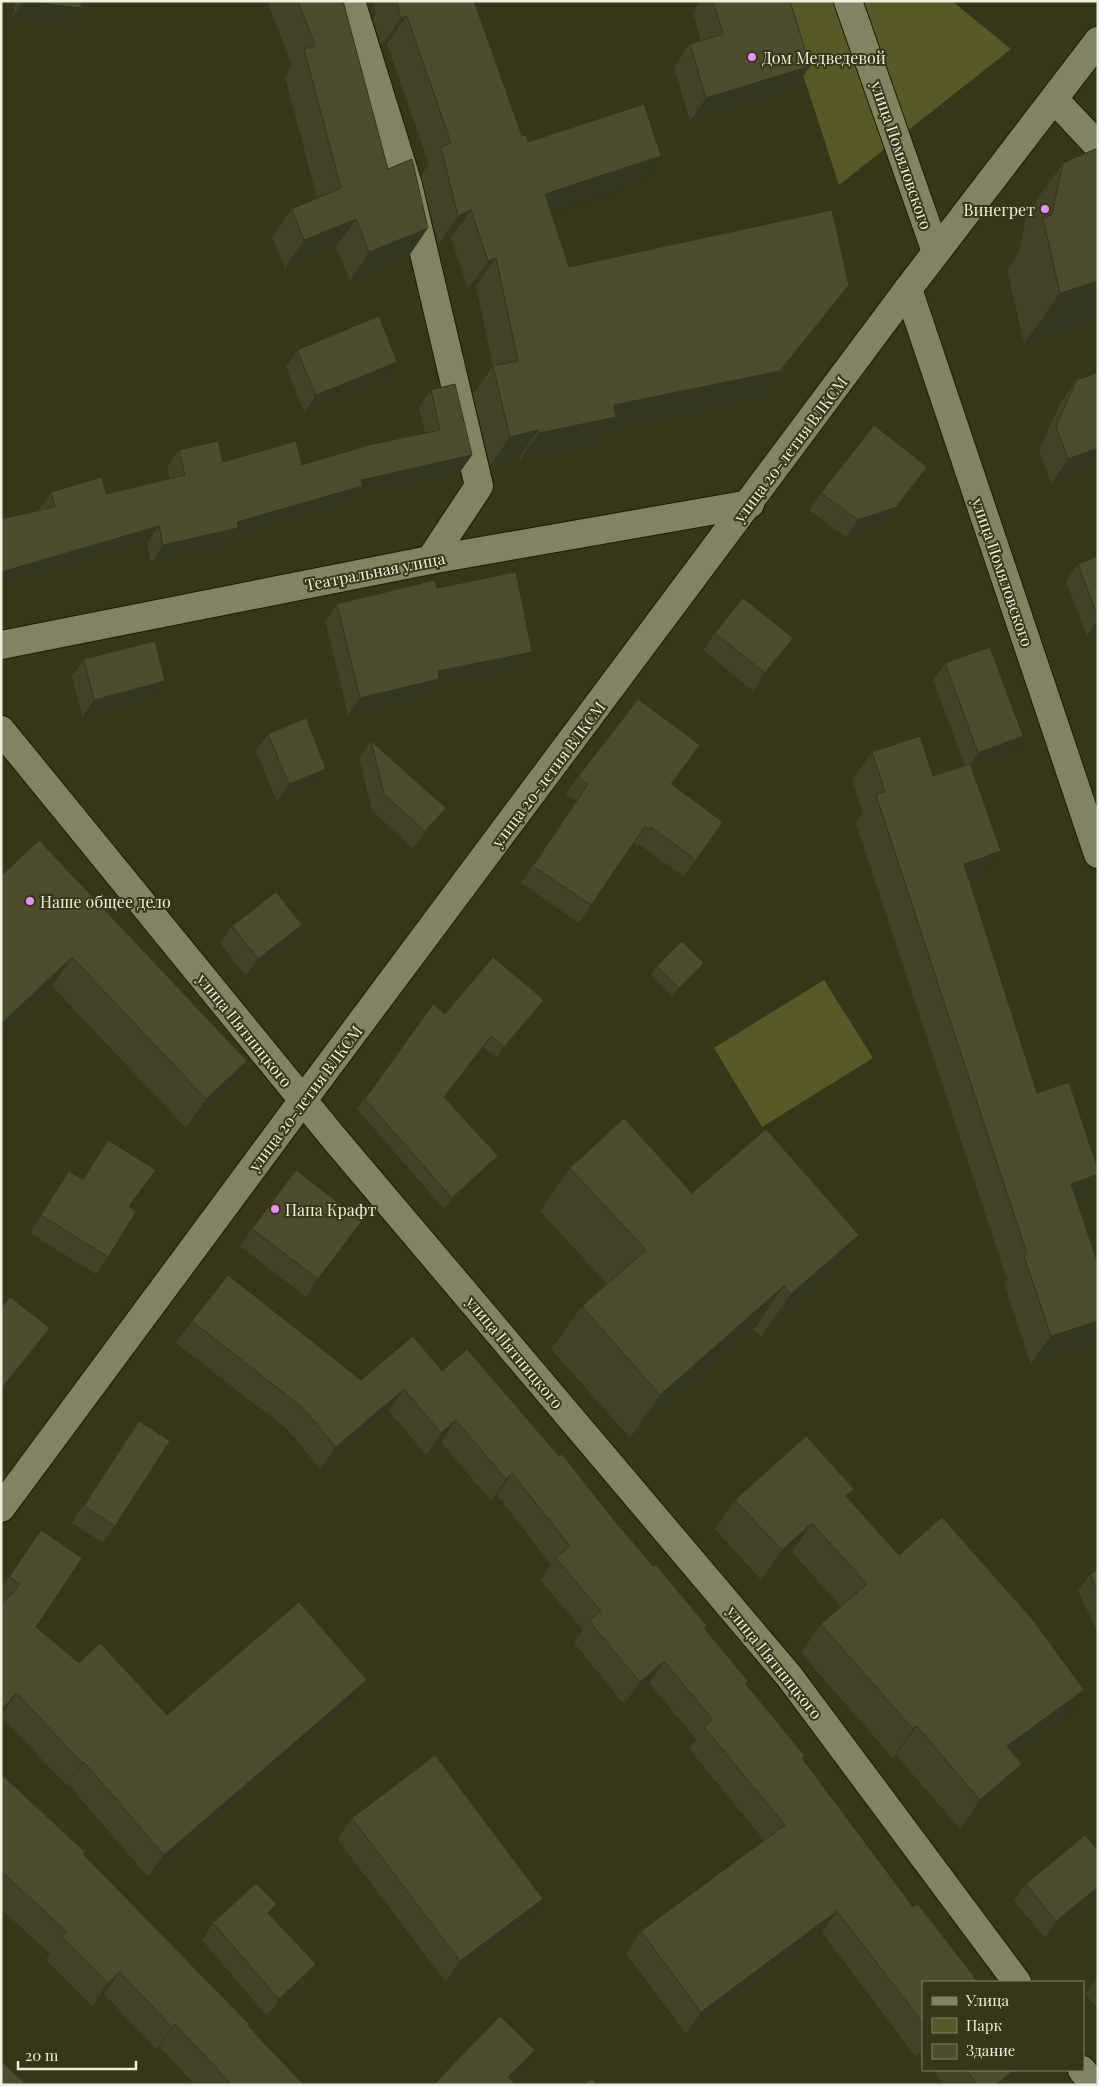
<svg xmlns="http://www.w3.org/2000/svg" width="1099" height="2086" font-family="'Playfair Display',serif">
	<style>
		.green { fill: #585926 }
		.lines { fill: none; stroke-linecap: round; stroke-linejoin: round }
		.minor-casing { stroke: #1d1d02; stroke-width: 30 }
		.minor { stroke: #818363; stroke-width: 28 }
		.wall { fill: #414228 }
		.shaded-wall { fill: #353621 }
		.building { fill: #4c4d2f; stroke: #353621 }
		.poi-dot { fill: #e98efe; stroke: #363619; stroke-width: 2 }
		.labels { text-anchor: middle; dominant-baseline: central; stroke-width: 4; stroke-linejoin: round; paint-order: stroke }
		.poi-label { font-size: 16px; fill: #eff1df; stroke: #363619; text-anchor: start }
		.street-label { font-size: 16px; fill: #eff1df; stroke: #363619 }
	</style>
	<rect width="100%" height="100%" fill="#363619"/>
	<g class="green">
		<polygon points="779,1 952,1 1011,49 839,185"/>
		<polygon points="824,980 873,1058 762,1127 714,1048"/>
	</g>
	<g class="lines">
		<defs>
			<g id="minor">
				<polyline points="351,1 408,185 479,486 430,560"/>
				<polyline points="848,1 936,252"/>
				<polyline points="1054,99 1098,146"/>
				<polyline points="908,289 1098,854"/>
				<polyline points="1,645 430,560 750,504"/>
				<polyline points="1,730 333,1137 789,1676 1017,1982"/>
				<polyline points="1,1508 303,1100 908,289 1098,41"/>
				<polyline points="1082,2070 1094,2085"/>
			</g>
		</defs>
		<use href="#minor" class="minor-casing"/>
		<use href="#minor" class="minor"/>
	</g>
	<g class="wall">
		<polygon points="16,1 93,1 92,3 81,4 80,8 68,25 12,18"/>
		<polygon points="267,1 343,1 409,256 350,280 336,247 285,268 272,237 292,209 317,198 285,77 292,66"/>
		<polygon points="372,1 486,1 478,12 522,136 528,142 641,184 551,213 569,267 829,313 760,399 607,431 597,445 519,461 519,458 490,465 473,394 493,366 476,286 468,289 451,238 438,244 421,175 429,164 387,44 381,46 373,19 376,14"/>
		<polygon points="701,1 790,1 810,66 794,90 690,121 674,67 690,44 701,41 693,12"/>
		<polygon points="1098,148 1098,321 1024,344 1007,269 1019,252 1027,213 1063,163"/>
		<polygon points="297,350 385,379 304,412 286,367"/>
		<polygon points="1098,372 1098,466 1051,483 1039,450 1060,404 1077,380"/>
		<polygon points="431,390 472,455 460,472 356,495 351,503 231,537 226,545 151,563 147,543 1,585 1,519 39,511 39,509 51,492 106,494 170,479 167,467 179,450 223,462 302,465 425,433 419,407"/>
		<polygon points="915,484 884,524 846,537 809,510 821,493"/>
		<polygon points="1098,556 1098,632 1087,636 1066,581 1078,564"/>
		<polygon points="437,588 532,652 520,669 434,687 428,696 348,715 325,621 337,604"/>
		<polygon points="715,633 793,638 781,655 753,691 703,650"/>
		<polygon points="84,659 153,698 82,717 72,676"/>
		<polygon points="945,663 1011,753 971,768 982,879 970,883 1037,1093 1098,1170 1098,1175 1079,1202 1077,1203 1098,1264 1098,1339 1095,1343 1031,1364 1004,1284 1007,1280 856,823 863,813 852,780 872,752 933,776 965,766 933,680"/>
		<polygon points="268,734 314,786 277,801 256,751"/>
		<polygon points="371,741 446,808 434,825 413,848 372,811 359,758"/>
		<polygon points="688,762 671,784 723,822 684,877 639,844 638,846 633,843 579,923 521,883 576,801 566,794 578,777"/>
		<polygon points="1,876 227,1090 186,1128 52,986 1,1034"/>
		<polygon points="302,925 290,942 246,976 220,943 232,926"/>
		<polygon points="657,966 698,972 672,996 651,975"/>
		<polygon points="544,1000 536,1011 496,1058 483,1047 445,1098 498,1156 490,1167 444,1209 357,1109 433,1004 445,1014"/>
		<polygon points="108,1140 156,1170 129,1206 108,1257 96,1274 30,1233 57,1188 69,1171 82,1180"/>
		<polygon points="570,1168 692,1193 859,1235 828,1278 761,1337 754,1329 630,1438 551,1349 582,1306 607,1284 540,1211"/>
		<polygon points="252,1229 350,1238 306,1297 240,1246"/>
		<polygon points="192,1321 361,1380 442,1371 613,1519 654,1567 707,1626 705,1629 748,1681 746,1684 805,1756 803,1758 923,1982 923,2058 920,2054 916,2057 822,1933 686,2034 626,1953 641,1931 764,1840 689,1749 696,1739 649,1683 624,1704 574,1643 583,1630 540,1580 551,1565 497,1495 491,1501 441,1442 426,1455 389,1411 320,1469 288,1430 176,1343"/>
		<polygon points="139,1421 115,1526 103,1543 72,1523 127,1438"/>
		<polygon points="847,1498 899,1555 1063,1720 1014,1755 1022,1764 1002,1793 960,1829 896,1755 893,1758 801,1653 821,1624 841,1607 792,1552 761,1580 715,1529 735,1500"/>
		<polygon points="41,1530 36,1627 79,1663 167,1715 351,1703 148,1877 68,1784 67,1786 1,1716 1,1588"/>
		<polygon points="1098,1570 1098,1633 1078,1591 1090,1574"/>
		<polygon points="1,1774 84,1854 249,2024 248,2026 304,2085 195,2085 159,2046 156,2049 104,1994 92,2006 46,1960 50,1954 1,1909"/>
		<polygon points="352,1818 528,1919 446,1982 337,1839"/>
		<polygon points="1026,1884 1098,1894 1045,1938 1014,1901"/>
		<polygon points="269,1915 304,1982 267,2016 202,1940 213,1923"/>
		<polygon points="1098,1977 1098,2009 1085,1994"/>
		<polygon points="932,2070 1022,2070 1017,2077 1007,2085 945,2085"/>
	</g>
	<g class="shaded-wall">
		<polygon points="23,1 26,1 80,8 68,25 12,18"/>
		<polygon points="75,1 93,1 92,3 73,5"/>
		<polygon points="467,1 486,1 478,13"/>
		<polygon points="407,16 387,44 381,46 401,18"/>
		<polygon points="810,66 794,90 690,121 706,98"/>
		<polygon points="661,156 641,184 526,222 545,194"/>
		<polygon points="471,210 451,238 438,244 458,216"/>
		<polygon points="356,219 336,247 285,268 304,240"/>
		<polygon points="428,228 409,256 350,280 369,252"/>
		<polygon points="496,258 476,286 468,289 488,261"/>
		<polygon points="1098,281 1098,321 1024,344 1060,293"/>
		<polygon points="849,285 829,313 760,399 607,431 597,445 519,461 539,433 614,405"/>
		<polygon points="397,362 385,379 304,412 316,395"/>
		<polygon points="538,430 519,458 490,465 510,437"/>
		<polygon points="1098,448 1098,466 1051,483 1068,459"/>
		<polygon points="472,455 460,472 356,495 351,503 231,537 226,545 151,563 163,545 237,522 361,480"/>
		<polygon points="927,467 915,484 884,524 846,537 858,520"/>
		<polygon points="159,526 147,543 1,585 1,572"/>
		<polygon points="1098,620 1098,632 1087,636"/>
		<polygon points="793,638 781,655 753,691 765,673"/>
		<polygon points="532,652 520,669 434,687 428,696 348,715 360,698 438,671"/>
		<polygon points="165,681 153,698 82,717 94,700"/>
		<polygon points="1023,736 1011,753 966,770 978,753"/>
		<polygon points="326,769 314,786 277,801 289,784"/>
		<polygon points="446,808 434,825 413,848 425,831"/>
		<polygon points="1001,851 982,879 944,892 964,864"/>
		<polygon points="302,925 290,942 246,976 258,959"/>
		<polygon points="72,957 52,986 1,1034 1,1024"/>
		<polygon points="704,963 698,972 672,996 679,988"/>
		<polygon points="544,1000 536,1011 496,1058 504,1047"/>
		<polygon points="491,1036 483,1047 437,1108 444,1097"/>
		<polygon points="247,1061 227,1090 186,1128 206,1099"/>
		<polygon points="498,1156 490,1167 444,1209 452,1198"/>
		<polygon points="156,1170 144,1187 117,1223 129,1206"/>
		<polygon points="1098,1174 1098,1175 1079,1202 1051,1212 1071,1184"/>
		<polygon points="362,1221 350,1238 306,1297 318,1279"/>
		<polygon points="859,1235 828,1278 761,1337 791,1294"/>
		<polygon points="784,1286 754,1329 630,1438 660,1395"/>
		<polygon points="1098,1321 1098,1339 1095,1343 1031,1364 1051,1336"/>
		<polygon points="50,1328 38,1346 1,1391 1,1389"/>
		<polygon points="404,1389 389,1411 320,1469 336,1447"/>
		<polygon points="456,1420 441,1442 426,1455 441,1433"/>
		<polygon points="512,1473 497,1495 491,1501 506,1479"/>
		<polygon points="854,1489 833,1518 846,1496"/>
		<polygon points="812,1523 792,1552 761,1580 782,1550"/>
		<polygon points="664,1661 649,1683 624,1704 640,1682"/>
		<polygon points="367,1680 351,1703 148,1877 164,1855"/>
		<polygon points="1084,1690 1063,1720 986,1775 1007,1746"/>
		<polygon points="17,1693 1,1715 1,1710"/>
		<polygon points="917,1726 896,1755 893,1758 913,1729"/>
		<polygon points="84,1762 68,1784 67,1786 82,1763"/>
		<polygon points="1022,1764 1002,1793 960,1829 980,1800"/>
		<polygon points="1098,1887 1098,1894 1045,1938 1056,1921"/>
		<polygon points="543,1899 528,1919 446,1982 460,1961"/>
		<polygon points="277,1904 265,1922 268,1913"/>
		<polygon points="837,1911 822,1933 686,2034 701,2012"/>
		<polygon points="316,1964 304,1982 267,2016 279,1999"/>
		<polygon points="120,1972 104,1994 92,2006 108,1983"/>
		<polygon points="175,2024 159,2046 156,2049 172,2027"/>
		<polygon points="923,2047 923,2050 920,2054 916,2057"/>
		<polygon points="535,2050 523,2067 505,2085 508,2077"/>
		<polygon points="1014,2070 1022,2070 1017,2077 1007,2085 996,2085"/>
	</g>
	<g class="building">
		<polygon points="26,1 82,1 80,8"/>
		<polygon points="298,1 343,1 388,169 412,159 428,228 369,252 356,219 304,240 292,209 341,188 304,49 315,46"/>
		<polygon points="396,1 474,1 522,136 526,135 528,142 644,104 661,156 545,194 569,267 832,210 849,285 780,371 614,405 616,417 539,433 538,430 510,437 493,366 518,361 496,258 488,261 471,210 458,216 441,147 451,143 407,16 401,18"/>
		<polygon points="713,1 790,1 810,66 706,98 690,44 723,34"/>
		<polygon points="1098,148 1098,281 1060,293 1043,218 1052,215 1063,163"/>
		<polygon points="379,316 397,362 316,395 297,350"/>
		<polygon points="1098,372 1098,448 1068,459 1056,426 1077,380"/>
		<polygon points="455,384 472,455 361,480 362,486 237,522 238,528 163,545 159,526 1,572 1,519 55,507 51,492 102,477 106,494 185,475 179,450 218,441 223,462 296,441 302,465 369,445 440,430 431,390"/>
		<polygon points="874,425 927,467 896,507 858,520 821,493"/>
		<polygon points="1098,556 1098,617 1078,564"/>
		<polygon points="516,572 532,652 438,671 439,679 360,698 337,604 435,580 437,588"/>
		<polygon points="743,598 793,638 765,673 715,633"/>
		<polygon points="155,641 165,681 94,700 84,659"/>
		<polygon points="990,647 1023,736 978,753 945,663"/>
		<polygon points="638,699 700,745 671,784 723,822 696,860 651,827 650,829 645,826 591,905 533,866 588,784 578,777"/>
		<polygon points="306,718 326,769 289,784 268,734"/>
		<polygon points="920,736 933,776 970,764 1001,851 964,864 1037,1093 1069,1082 1098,1170 1098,1174 1071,1184 1098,1264 1098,1321 1051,1336 1024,1256 1027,1254 876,795 885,792 872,752"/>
		<polygon points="371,741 446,808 425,831 384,794"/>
		<polygon points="39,840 247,1061 206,1099 72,957 1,1024 1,876"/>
		<polygon points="276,892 302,925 258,959 232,926"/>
		<polygon points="682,941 704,963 679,988 657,966"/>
		<polygon points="493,957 544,1000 504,1047 491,1036 444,1097 498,1156 452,1198 365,1099 433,1004 445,1014"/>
		<polygon points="624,1118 692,1193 766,1129 859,1235 791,1294 784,1286 660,1395 582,1306 646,1250 570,1168"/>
		<polygon points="108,1140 156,1170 129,1206 136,1212 108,1257 41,1215 69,1171 83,1180"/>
		<polygon points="296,1170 362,1221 318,1279 252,1229"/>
		<polygon points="228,1275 361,1380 413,1336 442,1371 467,1349 559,1456 562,1454 613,1519 654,1567 656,1565 707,1626 704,1628 748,1681 745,1683 805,1756 802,1758 913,1907 918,1904 978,1982 923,1982 923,2023 837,1911 701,2012 641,1931 785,1825 704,1727 713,1720 664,1661 640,1682 589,1621 601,1611 556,1558 570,1546 512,1473 506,1479 456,1420 441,1433 404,1389 336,1447 303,1408 192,1321"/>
		<polygon points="10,1297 50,1328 1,1389 1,1308"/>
		<polygon points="139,1421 170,1441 115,1526 84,1506"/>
		<polygon points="806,1436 854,1489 846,1496 899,1555 942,1517 1033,1620 1084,1690 1007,1746 1022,1764 980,1800 917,1726 913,1729 821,1624 867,1584 812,1523 782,1550 735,1500"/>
		<polygon points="41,1530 82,1558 36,1627 79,1663 100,1643 167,1715 299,1602 367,1680 164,1855 84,1762 82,1763 17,1693 1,1710 1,1606 20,1584 9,1577"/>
		<polygon points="1098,1570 1098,1591 1090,1574"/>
		<polygon points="435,1755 543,1899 460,1961 352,1818"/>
		<polygon points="1,1774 85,1852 83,1854 249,2024 248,2026 304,2085 232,2085 175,2024 172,2027 120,1972 108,1983 62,1937 67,1932 1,1871"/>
		<polygon points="1085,1835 1098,1851 1098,1887 1056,1921 1026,1884"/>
		<polygon points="256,1883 277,1904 268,1913 316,1964 279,1999 213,1923"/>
		<polygon points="500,2016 535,2050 508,2077 516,2085 433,2085"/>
		<polygon points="1,2061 27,2085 1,2085"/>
		<polygon points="966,2070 1014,2070 996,2085 978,2085"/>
		<polygon points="592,2078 598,2085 584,2085"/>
	</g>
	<g class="poi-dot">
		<circle cx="752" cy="57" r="5"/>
		<circle cx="1045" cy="209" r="5"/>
		<circle cx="30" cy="901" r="5"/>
		<circle cx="275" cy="1209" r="5"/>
	</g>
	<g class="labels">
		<g class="poi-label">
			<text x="762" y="57">Дом Медведевой</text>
			<text x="1035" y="209" text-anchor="end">Винегрет</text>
			<text x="40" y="901">Наше общее дело</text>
			<text x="285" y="1209">Папа Крафт</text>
		</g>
		<g class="street-label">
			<text transform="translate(902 155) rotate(71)">улица Помяловского</text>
			<text transform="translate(790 449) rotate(-53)">улица 20-летия ВЛКСМ</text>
			<text transform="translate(375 571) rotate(-11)">Театральная улица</text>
			<text transform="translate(1003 572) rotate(71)">улица Помяловского</text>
			<text transform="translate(548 774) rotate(-53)">улица 20-летия ВЛКСМ</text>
			<text transform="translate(245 1030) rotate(51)">улица Пятницкого</text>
			<text transform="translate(305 1098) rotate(-53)">улица 20-летия ВЛКСМ</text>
			<text transform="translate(515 1352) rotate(50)">улица Пятницкого</text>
			<text transform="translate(775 1662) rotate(51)">улица Пятницкого</text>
		</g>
	</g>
	<rect width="1099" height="2086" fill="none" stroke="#eff1df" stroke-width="5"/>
	<rect x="922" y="1981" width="162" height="90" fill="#363619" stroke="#808168"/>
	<rect x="932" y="1997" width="25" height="8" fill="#818363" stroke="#808168"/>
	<text x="966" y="2006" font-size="15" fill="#eff1df">Улица</text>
	<rect x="932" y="2018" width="25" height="15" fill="#585926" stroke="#808168"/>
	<text x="966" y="2031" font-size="15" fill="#eff1df">Парк</text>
	<rect x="932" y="2044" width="25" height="15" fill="#4c4d2f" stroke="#808168"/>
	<text x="966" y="2056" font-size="15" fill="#eff1df">Здание</text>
	<path d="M18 2061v8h118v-8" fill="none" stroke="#eff1df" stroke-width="2.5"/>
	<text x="25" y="2061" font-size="15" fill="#eff1df" stroke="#363619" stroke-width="4" paint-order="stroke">20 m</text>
</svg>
